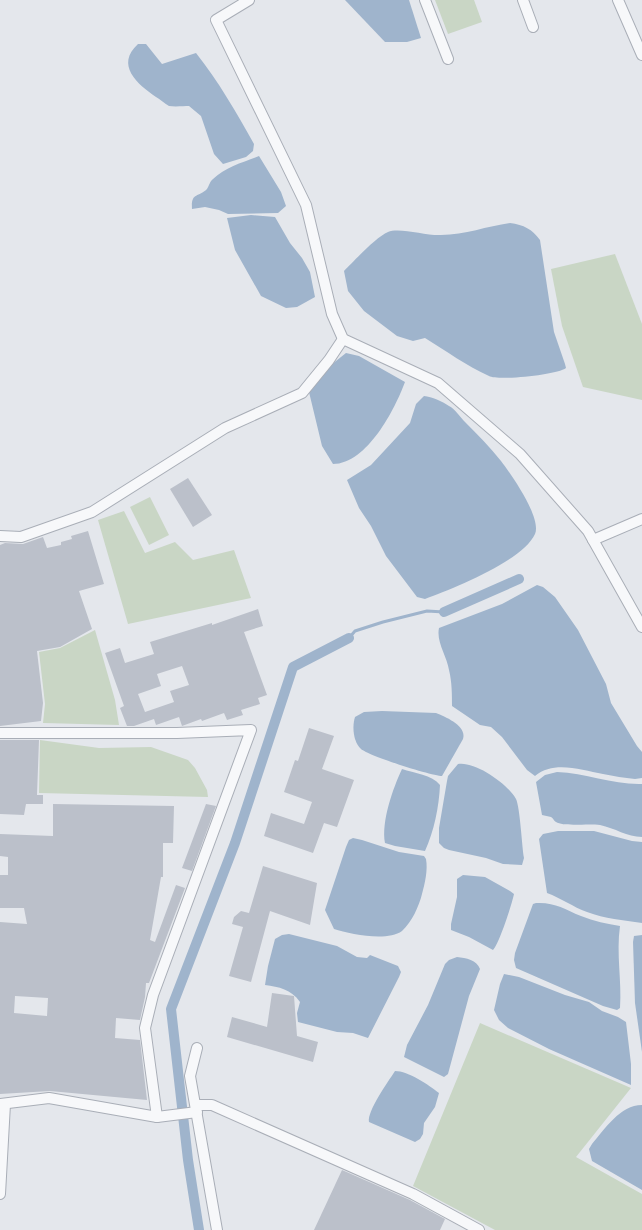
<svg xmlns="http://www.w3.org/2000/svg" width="642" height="1230" font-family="Ubuntu,sans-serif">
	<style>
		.green { fill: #c9d6c5 }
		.water { fill: #9fb4cc }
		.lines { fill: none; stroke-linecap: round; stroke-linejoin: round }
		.stream { stroke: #9fb4cc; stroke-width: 3 }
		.canal { stroke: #9fb4cc; stroke-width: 10 }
		.building { fill: #bbc0ca; fill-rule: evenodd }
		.street-casing { stroke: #a9aeb7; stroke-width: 12 }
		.street { stroke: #f7f8fa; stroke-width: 10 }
	</style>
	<rect width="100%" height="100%" fill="#e4e7ec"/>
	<g class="green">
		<polygon points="435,0 474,0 482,22 448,34"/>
		<polygon points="615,254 642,324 642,400 583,387 562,326 551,269"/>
		<polygon points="150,497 169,535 149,545 130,507"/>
		<polygon points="124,511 145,553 175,542 193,560 234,550 251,598 128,624 98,520"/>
		<polygon points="95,630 115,700 119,725 43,723 45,704 39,652 60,648"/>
		<polygon points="40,740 99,748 151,747 188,760 195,768 207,790 208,797 39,793"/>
		<polygon points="480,1023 631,1088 576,1157 642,1194 642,1230 495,1230 413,1186"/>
	</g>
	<g class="water">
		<polygon points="345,0 409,0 421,38 407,42 385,42"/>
		<path d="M138,44H146L162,64L196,53C219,82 236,112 254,144L253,151L246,157L223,164L214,154L201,116L189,106C184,106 175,107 169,106C165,104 160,99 156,97C137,84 115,65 138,44Z"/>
		<path d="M259,156L281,192L286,206L278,213L228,214L219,210L205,207L192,209C191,192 198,198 207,189C209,186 210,181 213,179C225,167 244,162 259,156Z"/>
		<polygon points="251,215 275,217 290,243 302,258 310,272 315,297 297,307 286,308 261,296 235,250 227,218"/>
		<path d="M510,223C524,225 532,229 540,240L554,332L565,364L566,368C557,375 498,381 489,376C467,366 446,351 425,338L413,341L397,336L364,311L348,291L344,271C354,261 376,237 388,232C399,227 427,236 441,235C465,235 487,226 510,223Z"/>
		<path d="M346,353L359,356L405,382C395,409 367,464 333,464L322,446L309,392L317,381L316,377Z"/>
		<path d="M424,396C432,397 442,401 449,406C455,409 460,417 465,422C477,434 490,447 501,461C511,474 542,518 535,534C523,561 452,589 425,599L417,597L386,556L371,526L359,508L347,480L371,465L410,423L416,404Z"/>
		<path d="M537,585L543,587L555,597L578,630L606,684L611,703L637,746L642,752V778L635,779C624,778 614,776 603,774C581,770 554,760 535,776L527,770L502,737L491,727L480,725L452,706C452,695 452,682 449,670C447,656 436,642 439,628L502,604Z"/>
		<path d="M382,711L436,713C446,717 467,726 463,739L442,776C432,776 369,756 361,749C353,742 352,726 355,717L364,712Z"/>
		<path d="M458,764C475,761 508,784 516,799C520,807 522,847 524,858L522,865L503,864L486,858L449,850L444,848L439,843V828L447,781L448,776Z"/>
		<path d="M402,769C414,773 432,775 440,785C439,807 434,831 425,851L395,846L385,843C381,822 393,788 402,769Z"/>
		<path d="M557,772C586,773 614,785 642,784V837C627,837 615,828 600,825C588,823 564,827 556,822C554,821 553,818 551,817L542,815L536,782L545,775Z"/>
		<path d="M558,831H594L632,841L642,842V923C623,920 605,919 587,912C573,907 561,898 547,893L539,839L543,834Z"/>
		<path d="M353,838L362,840L399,852L424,856L426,859C428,870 425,883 422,894C419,906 412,922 402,931C387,942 350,934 334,929L325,910L346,847L349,840Z"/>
		<path d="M463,875L485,877L510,891L514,894C512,904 499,944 493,950L469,937L451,930V924L457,897V879Z"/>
		<path d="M536,903C555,902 564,909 581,916C594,921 607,924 620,926C616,954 622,981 620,1008L617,1010L603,1006L516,968L514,960L515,953L533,904Z"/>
		<path d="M289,934L337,946L357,957L367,958L370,955L398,966L401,972L399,977L368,1038L353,1033L337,1032L298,1022L297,1013L300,1002C291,989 279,987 265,985L268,966L275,939L282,935Z"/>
		<polygon points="642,935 642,1052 635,1003 633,942 634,936"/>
		<path d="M457,957C466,958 477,960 480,969L469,996L448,1074L444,1077L404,1057L407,1045L428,1005L445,964L449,960Z"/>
		<polygon points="504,974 519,977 565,995 589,1002 602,1011 618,1017 626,1022 631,1064 631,1085 549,1049 508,1028 499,1020 494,1010 500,984"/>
		<path d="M395,1071C408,1071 429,1085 439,1093L435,1107L424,1123L423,1134L420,1139L415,1142L369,1122C367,1111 388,1082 395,1071Z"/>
		<path d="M642,1105V1190L592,1161L589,1149L592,1144C605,1129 620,1105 642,1105Z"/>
	</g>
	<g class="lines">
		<polyline class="stream" points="349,638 355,631 383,622 427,611 444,612"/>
		<g class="canal">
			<polyline points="444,612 519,579"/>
			<polyline points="199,1230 188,1160 171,1009 235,843 293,667 349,638"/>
		</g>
	</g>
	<g class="building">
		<polygon points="188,478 212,515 193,527 170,489"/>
		<polygon points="88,531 104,584 79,591 92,629 60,647 37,651 43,703 41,721 0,726 0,545 5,543 23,544 43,537 47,548 61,545 61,542 72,539 71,536"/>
		<path d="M258,609L263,626L244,632L267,695L258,698L260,704L241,710L243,715L227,720L224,713L202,721L201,719L182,726L179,717L156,725L154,719L134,726H127L120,708L124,706L105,653L120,648L125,663L154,654L150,642L212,623V625ZM182,666L189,685L170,691L174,702L145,712L138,694L161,686L157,674Z"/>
		<polygon points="309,728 334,736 322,769 354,780 337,827 324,823 313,853 264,836 271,813 304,824 312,802 284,792 295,760 298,761"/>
		<polygon points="0,740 39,740 37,795 43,795 43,804 26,804 24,815 0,814"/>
		<path d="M53,804L174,806L173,843H163V877H161L150,940L155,942L176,885L185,888L149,983H146L145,997L140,1020L116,1018L115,1038L140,1040L147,1100L50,1091L0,1094V922L27,924L24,908H0V875H8V857L0,856V834L53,836ZM15,996L48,998L47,1016L14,1013Z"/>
		<polygon points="206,804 216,806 192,871 182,868"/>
		<polygon points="263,866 317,883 310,925 270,911 251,982 229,976 243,927 232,924 234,917 241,911 249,913"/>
		<polygon points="272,993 294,996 297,1036 318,1042 313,1062 227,1037 232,1017 267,1027"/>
		<polygon points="342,1170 410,1200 445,1219 440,1230 314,1230"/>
	</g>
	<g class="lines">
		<defs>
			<g id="street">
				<polyline points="249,0 216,20 306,205 332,314 343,339 438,383 520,454 588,531 642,627"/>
				<polyline points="425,0 448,59"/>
				<polyline points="523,0 533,27"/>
				<polyline points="618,0 642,55"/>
				<polyline points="0,536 21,537 92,512 225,428 302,393 329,360 343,339"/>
				<polyline points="593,540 642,519"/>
				<polyline points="0,733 177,733 251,730 153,995 145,1028 157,1117"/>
				<polyline points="197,1048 190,1076 217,1230"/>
				<polyline points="0,1104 49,1098 157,1117 197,1112"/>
				<polyline points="196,1105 212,1105 413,1194 479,1230"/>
				<polyline points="0,1194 5,1104"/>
			</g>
		</defs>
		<use href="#street" class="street-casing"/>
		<use href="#street" class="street"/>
	</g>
</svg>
